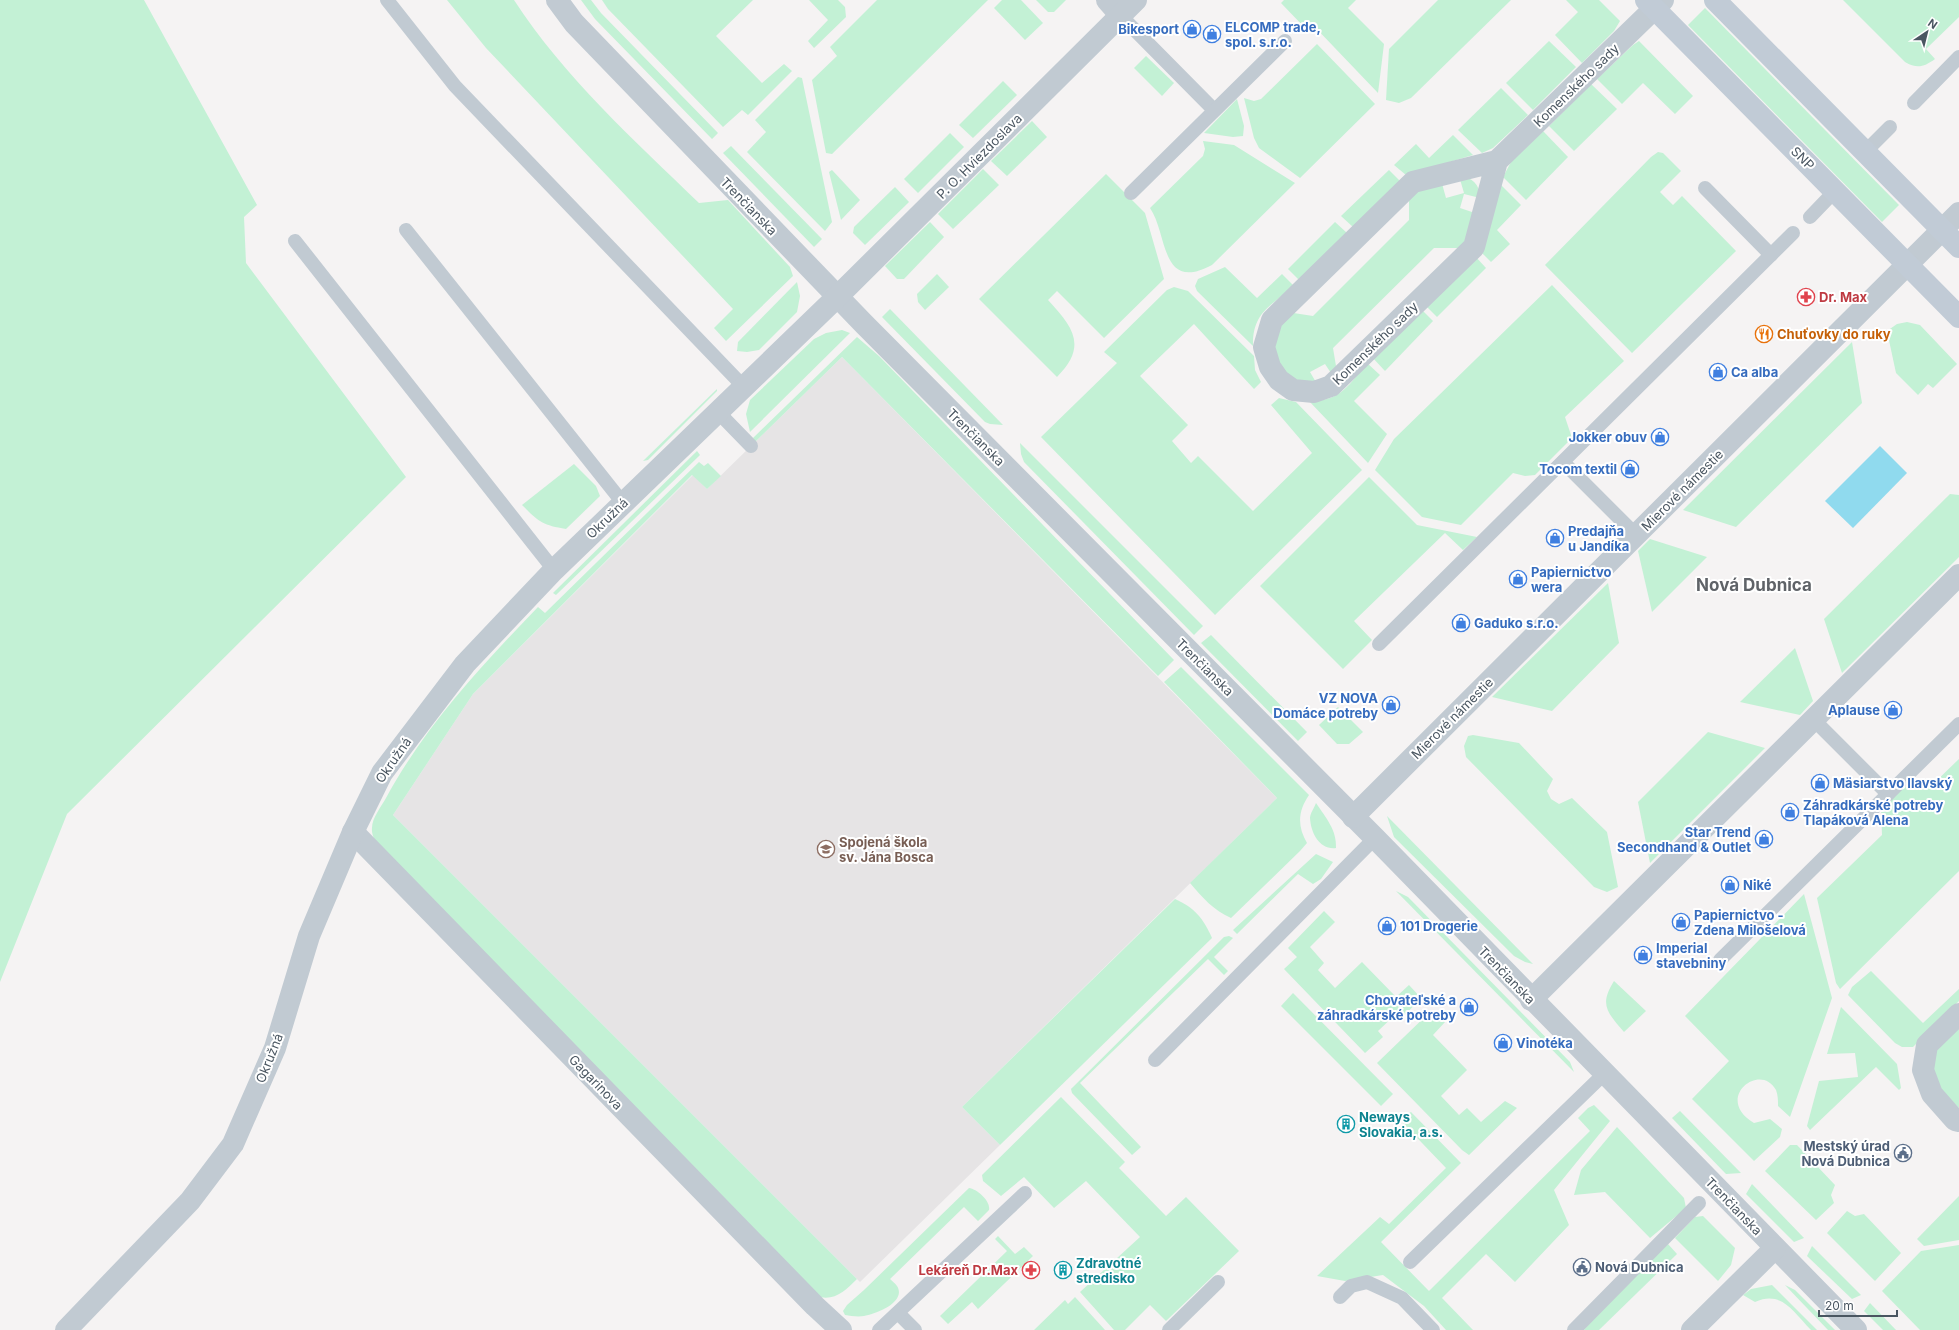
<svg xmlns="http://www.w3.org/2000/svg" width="1959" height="1330" font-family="Inter,sans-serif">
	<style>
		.education { fill: #e6e4e5 }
		.green { fill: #c3f1d5 }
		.water { fill: #90daee }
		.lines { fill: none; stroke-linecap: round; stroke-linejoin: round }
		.lane { stroke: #c1cad2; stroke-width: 14 }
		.street { stroke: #c1cad2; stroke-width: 22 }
		.secondary { stroke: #c1cbd6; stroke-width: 22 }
		.labels { text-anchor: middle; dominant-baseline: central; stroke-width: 4; stroke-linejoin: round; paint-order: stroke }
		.shop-label { font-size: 13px; font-weight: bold; fill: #366cbe; stroke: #fff; text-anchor: start }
		.street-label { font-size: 13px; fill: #4a5661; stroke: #fff }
		.health-label { font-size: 13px; font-weight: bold; fill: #be3a42; stroke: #fff; text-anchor: start }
		.food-label { font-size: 13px; font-weight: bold; fill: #c56008; stroke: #fff; text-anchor: start }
		.education-label { font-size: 13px; font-weight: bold; fill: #785e54; stroke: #fff; text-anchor: start }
		.culture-label { font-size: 13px; font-weight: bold; fill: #0d838f; stroke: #fff; text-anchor: start }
		.service-label { font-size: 13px; font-weight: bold; fill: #4e5e75; stroke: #fff; text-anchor: end }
		.district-label { font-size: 17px; font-weight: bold; fill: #5f6368; stroke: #fff }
	</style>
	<rect width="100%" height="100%" fill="#f5f3f3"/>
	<polygon class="education" points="842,357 1277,798 962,1107 1000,1145 860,1282 393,815 473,694 693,475 707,489"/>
	<g class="green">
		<polygon points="0,0 144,0 257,205 244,217 246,263 406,477 67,814 0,982"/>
		<path d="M447,0H514C564,77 634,140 699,203L728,200L790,267L793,276L726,341L714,328L733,309L486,48Z"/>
		<polygon points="581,0 591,0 601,13 718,133 712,139 595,19"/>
		<polygon points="602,0 753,0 716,36 762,83 784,64 792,71 748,115 742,110 723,127 608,9"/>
		<polygon points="809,0 838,0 845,7 846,17 814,48 808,41 828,20"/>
		<polygon points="877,0 988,0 832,154 826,153 812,80 837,56 830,47"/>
		<polygon points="1002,0 1021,0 1043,23 1025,40 994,8"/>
		<polygon points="1036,0 1066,0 1054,12 1048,12"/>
		<polygon points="1284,0 1356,0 1348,8 1384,44 1378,93 1312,24 1306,29 1281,3"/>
		<polygon points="1438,0 1511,0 1411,98 1399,103 1386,100 1389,49"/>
		<polygon points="1566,0 1599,0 1620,21 1614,31 1582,63 1555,35 1578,12"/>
		<path d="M1843,0H1959V17L1926,49L1935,59C1924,67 1917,69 1905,62Z"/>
		<polygon points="1705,8 1899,205 1882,222 1688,25"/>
		<polygon points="1549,41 1576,67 1533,110 1506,83"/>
		<polygon points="1639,41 1693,96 1675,114 1643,83 1622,104 1597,79 1633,45"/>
		<polygon points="1317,44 1375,104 1300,178 1259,148 1254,138 1244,98 1254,101 1261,99"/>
		<polygon points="1146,56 1174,83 1162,96 1134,68"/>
		<polygon points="798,77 802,78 832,222 825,231 747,152 766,132 755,120"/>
		<polygon points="1003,81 1017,95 973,138 959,125"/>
		<polygon points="1591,84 1617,109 1574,151 1549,126"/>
		<polygon points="1501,88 1528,115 1493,148 1482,153 1458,130"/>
		<polygon points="1237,99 1244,126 1243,136 1233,137 1204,133"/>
		<polygon points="1032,121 1047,137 1007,176 991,161"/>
		<polygon points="1543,131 1568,157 1526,200 1503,177 1511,162"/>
		<polygon points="950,133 964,147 918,193 904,179"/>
		<polygon points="1453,135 1473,155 1406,175 1394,165 1416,144 1429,158"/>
		<path d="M1203,141L1234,145L1295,183L1212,265C1160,293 1168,234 1150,208L1203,156L1205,149Z"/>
		<polygon points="731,146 822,239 814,247 723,153"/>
		<polygon points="1658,152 1663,153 1681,171 1660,192 1673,205 1682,196 1736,251 1632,353 1545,265 1651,157"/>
		<polygon points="983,169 999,185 953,229 938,214"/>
		<polygon points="832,170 860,200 841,220 829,172"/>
		<polygon points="1389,170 1400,181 1353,227 1341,216"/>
		<path d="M1106,174L1145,213L1164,279L1104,338L1057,291L1048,300C1073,327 1088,346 1057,377L979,299Z"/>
		<path d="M1459,176C1472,177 1480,184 1480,198L1464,194L1460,208L1475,213L1469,234L1461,248H1434L1333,348L1337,372L1333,376L1325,364L1310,372L1317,384L1308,385L1284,375L1271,343L1287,312L1313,316L1409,220V193L1441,180L1446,198L1464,193Z"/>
		<polygon points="1500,184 1521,205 1497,230 1510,244 1491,262 1480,251"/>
		<polygon points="895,187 909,202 865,245 853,233 854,227"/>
		<polygon points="930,222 944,237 904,279 897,279 885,266"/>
		<polygon points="1335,222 1347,233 1299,280 1288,269"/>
		<polygon points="1474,255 1486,268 1437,317 1425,305"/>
		<path d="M1225,267L1257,298L1282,274L1293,285C1274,306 1252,310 1253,346L1197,291L1195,286L1198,279Z"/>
		<polygon points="937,274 949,287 925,310 918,302 917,294"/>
		<polygon points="797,282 800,296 797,312 759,350 747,352 737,351 738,342"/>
		<polygon points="1552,285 1624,361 1565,417 1572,438 1535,475 1525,476 1513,473 1461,525 1422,517 1375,470 1394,439"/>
		<polygon points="1174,287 1188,291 1254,356 1255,370 1261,382 1254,389 1194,324 1140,376 1188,425 1172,441 1191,463 1198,456 1253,511 1312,453 1271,405 1279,398 1296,402 1362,470 1215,615 1041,437 1117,363 1104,352 1167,290"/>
		<polygon points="890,309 1003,425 990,424 985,422 882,317"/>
		<polygon points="1421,309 1433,321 1385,371 1372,357"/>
		<polygon points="1907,322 1920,325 1957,364 1933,388 1928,384 1918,395 1896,373 1887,331 1897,324"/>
		<polygon points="842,330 850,333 750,432 746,414 750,400 814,339 826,333"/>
		<polygon points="857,337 879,356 1174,660 1158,676 842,357 755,442 753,438"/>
		<polygon points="1852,342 1862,403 1736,527 1683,510"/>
		<path d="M1367,363L1380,375L1354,401L1387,434L1368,463L1309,401C1340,402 1349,385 1367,363Z"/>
		<polygon points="717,389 717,391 648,460 643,461"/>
		<polygon points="1020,443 1203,626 1194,635 1024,462 1021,454"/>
		<polygon points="697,451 700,455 556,595 553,593"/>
		<path d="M699,462L704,466L708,463L721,476L707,489L692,475L473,694L393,815L857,1279C845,1291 834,1302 816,1296L380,851C377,844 371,836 372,828C372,818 381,807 386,798C425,726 481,666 538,607L545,613Z"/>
		<path d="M574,464L596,486L600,496L566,529C542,525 539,522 522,505Z"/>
		<polygon points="1369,477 1417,525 1477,537 1463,550 1445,533 1354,621 1372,640 1343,669 1260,586"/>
		<polygon points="1950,494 1959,495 1959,557 1842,673 1824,619"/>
		<polygon points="1650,539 1707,557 1652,612 1638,551"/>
		<polygon points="1608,583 1619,643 1552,711 1492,697"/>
		<polygon points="1211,635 1307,732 1298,741 1201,643"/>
		<polygon points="1795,648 1813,701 1800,715 1740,702"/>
		<path d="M1181,667L1309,795C1298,811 1297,826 1307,843L1300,851L1231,918C1213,910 1203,898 1190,883L1277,798L1164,682Z"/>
		<polygon points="1338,707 1363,732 1349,744 1337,744 1319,725"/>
		<polygon points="1708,732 1765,748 1650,863 1638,802"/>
		<polygon points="1473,735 1519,743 1553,779 1547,791 1551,799 1559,804 1572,798 1607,832 1618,887 1607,892 1594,887 1466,757 1464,746 1468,736"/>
		<polygon points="1959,759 1959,871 1840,989 1836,983 1817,898 1882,835 1881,808 1904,787 1929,788"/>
		<path d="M1316,803C1326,818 1337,830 1336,848C1320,850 1311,834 1310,818C1310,814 1314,808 1316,803Z"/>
		<polygon points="1387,816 1533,964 1525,962 1514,956 1394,837"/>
		<polygon points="1316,854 1333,862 1321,879 1313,884 1298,874 1237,934 1233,930"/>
		<polygon points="1396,891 1408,897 1570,1062 1574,1072"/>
		<path d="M1804,894L1832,998L1790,1117L1778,1106C1778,1101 1778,1095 1776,1090C1760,1061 1713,1099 1754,1123L1770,1119L1782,1129L1780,1137L1754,1161L1692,1099L1729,1061L1685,1016Z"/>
		<path d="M1175,899C1195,908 1203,918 1212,938L1000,1145L962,1107Z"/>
		<polygon points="1324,911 1335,922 1310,947 1324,963 1318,970 1335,988 1362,962 1396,997 1409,985 1421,998 1401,1019 1396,1014 1378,1031 1383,1037 1365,1053 1284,969 1297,957 1288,948"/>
		<polygon points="1229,936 1233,938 1214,957 1228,971 1224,975 1208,959 1080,1083 1141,1147 1132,1155 1072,1093 1071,1089 1224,937"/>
		<polygon points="1871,971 1923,1023 1959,989 1959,1001 1913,1047 1902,1047 1895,1043 1848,995 1852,987"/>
		<path d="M1614,981L1646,1011L1624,1032C1607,1012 1599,1005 1614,981Z"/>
		<polygon points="1293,993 1393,1094 1381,1106 1281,1006"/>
		<polygon points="1841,1007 1897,1064 1901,1088 1899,1090 1876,1067 1810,1130 1807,1126 1819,1081 1858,1077 1855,1053 1827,1054"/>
		<polygon points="1432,1010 1445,1022 1433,1035 1467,1070 1441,1096 1459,1115 1467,1108 1481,1122 1505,1101 1517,1108 1469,1155 1462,1150 1377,1063"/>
		<polygon points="1959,1019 1959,1108 1940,1089 1932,1074 1936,1045"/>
		<polygon points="1061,1097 1125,1162 1119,1168 1166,1216 1186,1197 1239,1251 1166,1321 1150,1305 1125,1330 1114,1330 1080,1292 1140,1237 1086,1181 1054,1208 1024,1177 1001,1196 983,1181 982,1175"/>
		<polygon points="1594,1105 1610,1121 1554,1190 1569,1225 1515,1282 1486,1254 1442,1298 1473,1330 1446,1330 1424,1306 1383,1275 1345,1281 1317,1276 1380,1217 1389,1224 1446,1168 1399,1119 1411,1112 1461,1163 1381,1242 1429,1291 1590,1131 1578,1118 1588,1108"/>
		<polygon points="1680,1111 1741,1173 1726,1174 1672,1118"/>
		<polygon points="1617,1127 1684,1198 1686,1208 1650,1238 1605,1192 1574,1195 1581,1170"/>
		<polygon points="1790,1145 1797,1145 1835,1185 1831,1195 1834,1203 1816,1220 1765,1171"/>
		<polygon points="1752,1184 1804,1238 1794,1242 1746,1194"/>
		<path d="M969,1188C977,1189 991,1201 989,1210L978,1221L964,1207L890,1279C892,1281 895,1283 897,1286C907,1302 876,1314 864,1316C858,1317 851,1316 845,1315L843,1311L847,1305L864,1290Z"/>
		<polygon points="1959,1196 1959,1240 1924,1246 1917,1239"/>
		<polygon points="1847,1211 1855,1216 1864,1214 1901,1253 1875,1281 1827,1233"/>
		<polygon points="1703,1216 1735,1248 1731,1265 1718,1281 1675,1238 1695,1217"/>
		<polygon points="998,1236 1015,1254 1024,1247 1033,1256 978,1309 972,1302 948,1324 940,1316 1007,1251 995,1239"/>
		<polygon points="1668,1244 1677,1254 1599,1330 1584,1330 1597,1313"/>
		<polygon points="1959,1245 1959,1330 1920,1330 1882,1291 1921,1251"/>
		<polygon points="1812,1246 1861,1295 1852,1299 1807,1256"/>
		<path d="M1772,1285L1817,1330H1811C1793,1312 1782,1290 1755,1302L1743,1295L1751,1289Z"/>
		<polygon points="1785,1285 1795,1290 1835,1330 1828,1330"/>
		<polygon points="1075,1297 1105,1330 1034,1330 1065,1300 1068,1304"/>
		<polygon points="1870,1303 1896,1330 1883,1330 1864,1311"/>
	</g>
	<polygon class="water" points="1880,446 1907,473 1853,528 1825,501"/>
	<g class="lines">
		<g class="lane">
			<polyline points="387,0 455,86 743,386"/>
			<polyline points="1121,16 1214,110"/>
			<polyline points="1914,103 1959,57"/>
			<polyline points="1865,152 1890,127"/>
			<polyline points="1705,188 1771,255"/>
			<polyline points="1131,193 1285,41"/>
			<polyline points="1810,217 1835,191"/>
			<polyline points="406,230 623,503"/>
			<polyline points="295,241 554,570"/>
			<polyline points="717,411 751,446"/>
			<polyline points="1563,462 1636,535"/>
			<polyline points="1379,644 1793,233"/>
			<polyline points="1813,719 1888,794"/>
			<polyline points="1720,960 1959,724"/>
			<polyline points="1155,1060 1375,838"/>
			<polyline points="1410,1262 1604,1074"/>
			<polyline points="1340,1297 1351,1286 1367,1282 1402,1298 1433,1330"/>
			<polyline points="898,1313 915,1330"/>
			<polyline points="879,1330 1025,1193"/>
			<polyline points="1169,1330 1218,1282"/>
			<polyline points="1574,1330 1699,1203"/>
		</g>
		<g class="street">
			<polyline points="557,0 574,23 864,324 1375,838 1856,1330"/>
			<polyline points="1107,0 1121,16"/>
			<polyline points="1497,161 1474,247 1331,386 1314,392 1293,390 1279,380 1270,367 1264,347 1272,320 1413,182 1497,161 1663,0"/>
			<polyline points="1353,817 1959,213"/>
			<polyline points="353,832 815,1306 841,1330"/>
			<polyline points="1531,1000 1959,575"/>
			<polyline points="1959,1014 1927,1045 1923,1070 1932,1094 1955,1120 1959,1121"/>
			<polyline points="66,1330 190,1201 233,1144 275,1048 309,936 353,832 382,773 465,664 554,570 837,297 1136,0"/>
			<polyline points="1692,1330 1775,1248"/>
		</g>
		<g class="secondary">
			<polyline points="1646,0 1959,317"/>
			<polyline points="1715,0 1959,247"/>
		</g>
	</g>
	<defs>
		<symbol id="shop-ring" viewBox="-11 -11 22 22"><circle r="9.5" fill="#fff" stroke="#3f7fe0" stroke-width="1.5"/><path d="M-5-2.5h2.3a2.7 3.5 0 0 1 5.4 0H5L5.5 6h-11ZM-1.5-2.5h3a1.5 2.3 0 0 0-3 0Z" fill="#3f7fe0"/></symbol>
		<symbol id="pharmacy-ring" viewBox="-11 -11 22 22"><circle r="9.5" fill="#fff" stroke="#e0444e" stroke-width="1.5"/><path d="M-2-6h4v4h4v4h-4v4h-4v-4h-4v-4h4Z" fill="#e0444e"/></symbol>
		<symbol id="restaurant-ring" viewBox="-11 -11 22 22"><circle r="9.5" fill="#fff" stroke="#e8710a" stroke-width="1.5"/><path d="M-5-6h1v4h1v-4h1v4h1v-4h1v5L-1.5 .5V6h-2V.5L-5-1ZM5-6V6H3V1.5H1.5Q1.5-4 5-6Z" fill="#e8710a"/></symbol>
		<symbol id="school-ring" viewBox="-11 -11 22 22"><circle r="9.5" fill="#fff" stroke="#8d6e63" stroke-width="1.5"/><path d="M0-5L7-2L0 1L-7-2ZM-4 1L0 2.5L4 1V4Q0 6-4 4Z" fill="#8d6e63"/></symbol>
		<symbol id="building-ring" viewBox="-11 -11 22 22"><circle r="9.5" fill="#fff" stroke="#0f9aa8" stroke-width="1.5"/><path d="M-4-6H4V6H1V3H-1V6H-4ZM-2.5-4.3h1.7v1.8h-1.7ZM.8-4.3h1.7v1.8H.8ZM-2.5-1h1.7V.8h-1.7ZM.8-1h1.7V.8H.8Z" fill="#0f9aa8"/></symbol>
		<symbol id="civic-ring" viewBox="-11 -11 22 22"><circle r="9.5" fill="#fff" stroke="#5c6f8a" stroke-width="1.5"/><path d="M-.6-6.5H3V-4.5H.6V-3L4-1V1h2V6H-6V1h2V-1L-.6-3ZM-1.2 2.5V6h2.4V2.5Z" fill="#5c6f8a"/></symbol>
	</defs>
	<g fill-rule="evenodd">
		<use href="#shop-ring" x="1182" y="19" width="20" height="20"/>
		<use href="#shop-ring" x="1202" y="24" width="20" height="20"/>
		<use href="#pharmacy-ring" x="1796" y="287" width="20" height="20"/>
		<use href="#restaurant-ring" x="1754" y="324" width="20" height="20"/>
		<use href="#shop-ring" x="1708" y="362" width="20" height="20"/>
		<use href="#shop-ring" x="1650" y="427" width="20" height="20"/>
		<use href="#shop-ring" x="1620" y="459" width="20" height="20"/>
		<use href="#shop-ring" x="1545" y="528" width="20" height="20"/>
		<use href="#shop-ring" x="1508" y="569" width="20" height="20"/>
		<use href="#shop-ring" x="1451" y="613" width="20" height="20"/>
		<use href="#shop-ring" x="1381" y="695" width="20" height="20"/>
		<use href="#shop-ring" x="1883" y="700" width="20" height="20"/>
		<use href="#shop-ring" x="1810" y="773" width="20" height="20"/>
		<use href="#shop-ring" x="1780" y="802" width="20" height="20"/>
		<use href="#shop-ring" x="1754" y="829" width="20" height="20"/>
		<use href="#school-ring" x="816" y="839" width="20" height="20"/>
		<use href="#shop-ring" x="1720" y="875" width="20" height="20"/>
		<use href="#shop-ring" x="1671" y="912" width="20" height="20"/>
		<use href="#shop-ring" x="1377" y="916" width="20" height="20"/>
		<use href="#shop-ring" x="1633" y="945" width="20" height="20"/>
		<use href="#shop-ring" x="1459" y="997" width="20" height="20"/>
		<use href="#shop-ring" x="1493" y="1033" width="20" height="20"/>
		<use href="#building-ring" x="1336" y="1114" width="20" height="20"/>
		<use href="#civic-ring" x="1893" y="1143" width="20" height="20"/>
		<use href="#civic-ring" x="1572" y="1257" width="20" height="20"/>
		<use href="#pharmacy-ring" x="1021" y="1260" width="20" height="20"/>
		<use href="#building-ring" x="1053" y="1260" width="20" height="20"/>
	</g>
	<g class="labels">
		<g class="shop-label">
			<text x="1225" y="27">ELCOMP trade,<tspan x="1225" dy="15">spol. s.r.o.</tspan></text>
			<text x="1179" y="29" text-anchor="end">Bikesport</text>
			<text x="1731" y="372">Ca alba</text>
			<text x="1647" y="437" text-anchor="end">Jokker obuv</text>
			<text x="1617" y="469" text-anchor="end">Tocom textil</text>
			<text x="1568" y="531">Predajňa<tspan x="1568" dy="15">u Jandíka</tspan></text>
			<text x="1531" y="572">Papiernictvo<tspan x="1531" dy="15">wera</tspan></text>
			<text x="1474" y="623">Gaduko s.r.o.</text>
			<text x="1378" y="698" text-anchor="end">VZ NOVA<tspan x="1378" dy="15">Domáce potreby</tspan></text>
			<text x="1880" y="710" text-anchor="end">Aplause</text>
			<text x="1833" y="783">Mäsiarstvo Ilavský</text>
			<text x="1803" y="805">Záhradkárské potreby<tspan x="1803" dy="15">Tlapáková Alena</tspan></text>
			<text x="1751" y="832" text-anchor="end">Star Trend<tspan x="1751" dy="15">Secondhand &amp; Outlet</tspan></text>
			<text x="1743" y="885">Niké</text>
			<text x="1694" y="915">Papiernictvo -<tspan x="1694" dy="15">Zdena Milošelová</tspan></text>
			<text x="1400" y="926">101 Drogerie</text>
			<text x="1656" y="948">Imperial<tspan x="1656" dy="15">stavebniny</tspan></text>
			<text x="1456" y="1000" text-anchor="end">Chovateľské a<tspan x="1456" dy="15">záhradkárské potreby</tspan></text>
			<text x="1516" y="1043">Vinotéka</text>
		</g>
		<g class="street-label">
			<text transform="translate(1576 85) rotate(-44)">Komenského sady</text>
			<text transform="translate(979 156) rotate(-45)">P. O. Hviezdoslava</text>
			<text transform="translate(1803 158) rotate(45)">SNP</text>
			<text transform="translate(749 206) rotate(46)">Trenčianska</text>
			<text transform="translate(1375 343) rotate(-44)">Komenského sady</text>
			<text transform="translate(976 437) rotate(45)">Trenčianska</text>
			<text transform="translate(1682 490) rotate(-45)">Mierové námestie</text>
			<text transform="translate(607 518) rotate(-44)">Okružná</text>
			<text transform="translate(1205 667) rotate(45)">Trenčianska</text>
			<text transform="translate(1452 718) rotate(-45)">Mierové námestie</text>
			<text transform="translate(393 760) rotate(-55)">Okružná</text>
			<text transform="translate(1507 975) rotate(46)">Trenčianska</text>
			<text transform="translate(269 1058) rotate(-68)">Okružná</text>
			<text transform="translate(596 1082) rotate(46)">Gagarinova</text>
			<text transform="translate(1734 1206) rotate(46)">Trenčianska</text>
		</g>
		<g class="health-label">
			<text x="1819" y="297">Dr. Max</text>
			<text x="1018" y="1270" text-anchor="end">Lekáreň Dr.Max</text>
		</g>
		<g class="food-label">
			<text x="1777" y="334">Chuťovky do ruky</text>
		</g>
		<g class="education-label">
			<text x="839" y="842">Spojená škola<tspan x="839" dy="15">sv. Jána Bosca</tspan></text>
		</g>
		<g class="culture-label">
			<text x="1359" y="1117">Neways<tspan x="1359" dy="15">Slovakia, a.s.</tspan></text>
			<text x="1076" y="1263">Zdravotné<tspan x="1076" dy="15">stredisko</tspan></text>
		</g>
		<g class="service-label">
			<text x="1890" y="1146">Mestský úrad<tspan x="1890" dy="15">Nová Dubnica</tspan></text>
			<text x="1595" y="1267" text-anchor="start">Nová Dubnica</text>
		</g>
		<g class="district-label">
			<text x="1754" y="585">Nová Dubnica</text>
		</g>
	</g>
	<g transform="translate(1927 32) rotate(35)" stroke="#ffffff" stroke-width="3" paint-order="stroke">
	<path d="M0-3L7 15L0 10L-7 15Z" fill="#4a5661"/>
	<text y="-6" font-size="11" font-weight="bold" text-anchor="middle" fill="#4a5661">N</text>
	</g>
	<path d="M1819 1310v6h78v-6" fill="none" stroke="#4a5661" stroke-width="2"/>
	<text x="1825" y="1310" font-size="12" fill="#4a5661" stroke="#ffffff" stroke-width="3" paint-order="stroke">20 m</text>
</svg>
